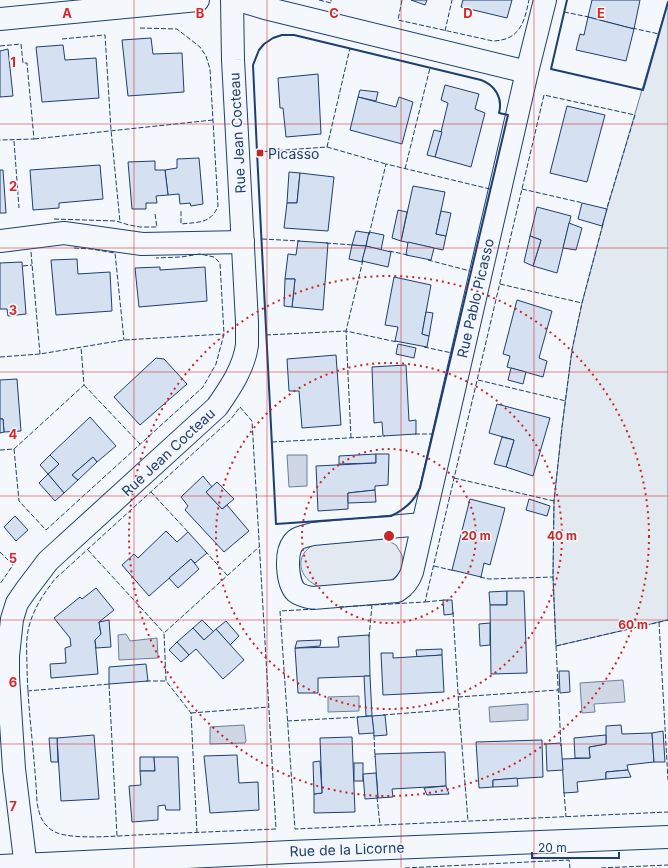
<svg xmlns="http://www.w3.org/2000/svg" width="668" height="868" font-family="Inter,sans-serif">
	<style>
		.green { fill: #e3e9f0; stroke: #687fa3 }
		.water { fill: #cfd7e4; stroke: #687fa3 }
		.building { fill: #d5e0f0; stroke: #1d3f73 }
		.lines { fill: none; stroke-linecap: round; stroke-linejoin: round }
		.minor-casing { stroke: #1d3f73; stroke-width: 24 }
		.minor { stroke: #f4f7fb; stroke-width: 22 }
		.fence { stroke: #1d3f73; stroke-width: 1; stroke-dasharray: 5 2; stroke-linecap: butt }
		.wall { stroke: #1d3f73; stroke-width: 2 }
		.grid { fill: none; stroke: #d62828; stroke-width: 1; stroke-opacity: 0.55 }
		.ring { fill: none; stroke: #c62828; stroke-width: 2; stroke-dasharray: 2 4 }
		.poi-dot { fill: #c62828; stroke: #f4f7fb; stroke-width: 1.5 }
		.labels { text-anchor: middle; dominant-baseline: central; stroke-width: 3; stroke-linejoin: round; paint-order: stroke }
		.street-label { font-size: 14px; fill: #1d3f73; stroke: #f4f7fb }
		.poi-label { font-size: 14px; fill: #1d3f73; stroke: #f4f7fb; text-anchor: start }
		.grid-label { font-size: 13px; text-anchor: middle; font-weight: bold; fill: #d62828; stroke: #f4f7fb; stroke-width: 3; stroke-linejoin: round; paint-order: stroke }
		.centre { fill: #c62828; stroke: #f4f7fb; stroke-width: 2 }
		.ring-label { font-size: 12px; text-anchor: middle; font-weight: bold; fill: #c62828; stroke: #f4f7fb; stroke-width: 3; stroke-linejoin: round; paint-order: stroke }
	</style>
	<rect width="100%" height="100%" fill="#f4f7fb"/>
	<g class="green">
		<polygon points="668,1 668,620 556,646 553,577 554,501 562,427 572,350 582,303 607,209"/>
		<path d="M385,539L396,545L402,555L403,564L401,569L398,574L393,579L386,582L320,587C298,579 293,555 315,544Z"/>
	</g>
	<g class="water">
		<polygon points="287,455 307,455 307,486 289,487"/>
		<polygon points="126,634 130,641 157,638 158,658 119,660 118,635"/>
		<polygon points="623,680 625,702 594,704 595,712 582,713 580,683"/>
		<polygon points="359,696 359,711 328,712 328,697"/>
		<polygon points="528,704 528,720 490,722 489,707"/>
		<polygon points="244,725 246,741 245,743 210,744 210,727"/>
	</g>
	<g class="building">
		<polygon points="411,0 427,0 425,5"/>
		<polygon points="463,0 512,0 507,18 461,7"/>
		<polygon points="592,0 640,0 634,29 588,17"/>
		<polygon points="588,17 634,29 626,61 576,50 580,34 584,35"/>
		<polygon points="151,38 153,54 182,53 184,92 128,96 122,40"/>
		<polygon points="63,45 65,60 96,58 99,98 42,102 36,47"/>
		<polygon points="8,49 13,96 0,97 0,51"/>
		<polygon points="318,74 321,134 286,137 283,108 280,108 278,78"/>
		<polygon points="445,85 479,94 475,109 485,113 471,167 435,157 448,103 441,100"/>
		<polygon points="360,90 378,92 376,101 358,97"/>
		<polygon points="358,97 396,107 399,97 413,102 402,144 350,130"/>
		<polygon points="567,106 605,115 587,182 550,173"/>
		<polygon points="434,130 442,132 435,157 427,155"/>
		<polygon points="199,158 203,204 191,206 190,203 180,204 179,194 168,195 165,170 177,168 177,159"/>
		<polygon points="155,161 155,170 165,170 168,195 156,196 157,203 146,203 146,209 132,209 128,162"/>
		<polygon points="100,165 103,199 59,203 59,208 33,210 30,170"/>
		<polygon points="0,170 3,170 6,213 0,213"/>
		<polygon points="289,172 300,173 297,203 287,203"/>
		<polygon points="300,173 334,177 328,231 284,228 287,203 297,203"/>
		<polygon points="413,186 445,192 436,234 446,236 443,250 401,241"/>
		<polygon points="582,203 607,209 602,226 578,219"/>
		<polygon points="537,207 571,216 557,273 533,266 541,240 530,236"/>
		<polygon points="398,210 407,212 401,241 392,238"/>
		<polygon points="441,211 451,213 446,236 436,234"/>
		<polygon points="569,223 582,228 576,250 563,248"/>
		<polygon points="356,231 369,233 366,246 352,245"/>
		<polygon points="369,232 384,235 381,250 366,246"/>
		<polygon points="530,236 541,240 533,266 524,262"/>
		<polygon points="298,241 328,243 323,310 292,307 295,279 285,279 288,254 296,255"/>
		<polygon points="408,242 434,248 431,260 406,255"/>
		<polygon points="352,245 366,246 362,262 349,259"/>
		<polygon points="366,246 391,252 388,267 362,261"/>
		<polygon points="77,259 78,274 110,272 112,311 56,315 51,260"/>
		<polygon points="22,262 26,314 8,316 7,309 0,309 0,263"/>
		<polygon points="160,267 160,270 205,267 207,301 139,307 135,268"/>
		<polygon points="394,277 431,285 422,334 429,336 427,347 395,341 398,327 385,325"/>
		<polygon points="285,279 295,279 292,307 284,306"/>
		<polygon points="517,300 552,311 539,358 547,361 543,377 507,367 510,356 503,354"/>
		<polygon points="426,312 433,313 429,336 422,334"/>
		<polygon points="398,344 416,348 414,358 396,354"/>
		<polygon points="336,355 341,425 302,428 299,391 289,391 287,359"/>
		<polygon points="156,358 164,359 187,384 140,425 114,397"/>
		<polygon points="406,365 409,421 416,420 416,434 383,436 382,422 374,423 372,367"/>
		<polygon points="511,368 526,372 523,384 508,380"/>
		<polygon points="17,379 21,431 4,432 3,419 0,419 0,380"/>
		<polygon points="497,404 550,418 533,476 506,467 514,440 489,433"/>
		<polygon points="90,417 116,446 97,462 93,457 72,475 78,480 64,493 48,474 59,464 50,455"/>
		<polygon points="0,419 3,419 4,432 0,433"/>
		<polygon points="502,437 514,440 506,467 494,464"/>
		<polygon points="376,454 376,463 339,464 339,456"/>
		<polygon points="376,454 389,454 388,485 375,486 375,490 348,493 348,509 318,511 316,466 376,463"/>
		<polygon points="50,455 59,464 48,474 40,465"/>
		<polygon points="93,457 97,462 78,480 72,475"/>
		<polygon points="48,474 64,493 55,501 39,483"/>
		<polygon points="203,476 212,487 206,492 222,509 227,505 249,531 224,552 185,510 188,506 181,497"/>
		<polygon points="217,482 234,499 222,509 206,492"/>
		<polygon points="375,490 376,502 348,503 348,493"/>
		<polygon points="470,499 505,508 490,565 484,563 481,577 452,570"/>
		<polygon points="529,499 550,506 547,516 526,510"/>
		<polygon points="15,516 28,530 16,541 4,527"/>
		<polygon points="166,531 177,542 188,532 207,553 195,563 191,559 149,596 122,565 134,554 138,558"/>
		<polygon points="191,559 199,569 178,588 169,578"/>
		<polygon points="96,588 114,610 99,622 101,634 95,640 98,674 51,678 50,664 66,663 65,648 71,646 70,638 54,618 80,597 82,599"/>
		<polygon points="507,591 507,605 490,605 489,592"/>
		<polygon points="507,591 524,591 527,673 491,674 490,605 507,605"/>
		<polygon points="443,600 452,600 453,614 444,615"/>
		<polygon points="109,620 111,647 96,648 95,640 101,634 99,622"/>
		<polygon points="202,620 214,632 204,640 193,628"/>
		<polygon points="226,621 239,636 230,645 216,629"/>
		<polygon points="490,623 490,645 480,646 479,624"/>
		<polygon points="193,628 204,640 216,629 244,660 223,679 196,649 189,655 177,642"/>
		<polygon points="369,635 370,676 318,678 318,693 298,693 295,648 339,647 338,637"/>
		<polygon points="321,640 320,646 295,648 297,641"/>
		<polygon points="177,642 189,655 181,662 169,650"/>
		<polygon points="442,649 442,655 417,657 416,650"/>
		<polygon points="381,653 393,653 393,658 442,655 444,692 383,695"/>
		<polygon points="146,664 148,681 109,684 109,667"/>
		<polygon points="559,671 569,671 570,692 560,693"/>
		<polygon points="364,676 370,676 372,716 366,716"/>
		<polygon points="385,715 387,735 374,736 372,716"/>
		<polygon points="372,716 374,733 359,734 357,717"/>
		<polygon points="621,725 622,734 652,733 654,762 627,765 628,770 606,772 606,779 577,782 578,792 564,793 562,759 590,758 589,747 606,744 606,726"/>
		<polygon points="663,731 665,762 654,762 652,733"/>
		<polygon points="94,735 99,799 61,801 57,738"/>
		<polygon points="606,735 606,744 589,747 590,758 575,758 574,738"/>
		<polygon points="352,737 355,812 314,813 314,794 322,793 320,738"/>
		<polygon points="49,738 57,738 58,762 51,762"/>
		<polygon points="542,740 543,777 493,780 493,787 479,788 476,742"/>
		<polygon points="561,743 563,770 547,771 546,744"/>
		<polygon points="445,752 446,786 392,789 393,797 378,798 375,754"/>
		<polygon points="237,755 239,783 258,782 259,810 210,813 204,756"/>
		<polygon points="140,757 154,757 155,771 140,771"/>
		<polygon points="154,757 178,757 180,810 166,810 165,805 158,806 158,820 132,822 129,786 141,785 140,771 155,771"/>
		<polygon points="320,761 322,793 314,794 313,762"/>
		<rect x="354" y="763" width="9" height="18"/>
		<polygon points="628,770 631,777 606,779 606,772"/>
		<polygon points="376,773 378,798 365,799 363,774"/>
		<polygon points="517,778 518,786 493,787 493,780"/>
		<polygon points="446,786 449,794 427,795 424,788"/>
	</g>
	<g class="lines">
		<defs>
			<g id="minor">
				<polyline points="238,0 265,8 527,72"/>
				<polyline points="0,19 198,0"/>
				<polyline points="0,241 64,233 142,244 243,242"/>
				<path d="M422,524L313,534C306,536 297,537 293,543C285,553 287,583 296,592C301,596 307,597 313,598L397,591C405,586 409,581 412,572L527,72L545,0"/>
				<polyline points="0,866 290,852 668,837"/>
				<path d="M26,868L14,769L8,677V656L12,619L17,603L26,590L48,561L217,407C230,388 244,368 247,345C247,337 247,330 247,322L233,60L232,0"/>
			</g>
		</defs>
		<use href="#minor" class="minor-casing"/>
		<use href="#minor" class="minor"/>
		<g class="fence">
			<polyline points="319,0 331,3 331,0"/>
			<path d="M402,0L398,20L493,41C520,40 524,23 529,0"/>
			<polyline points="564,12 589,17"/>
			<path d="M140,28L177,29L200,47L206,56L210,69L218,206C211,224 198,222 181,224V209"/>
			<polyline points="632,28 659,34"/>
			<polyline points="445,31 452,0"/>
			<polyline points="62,39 105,35 111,130 120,222"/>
			<polyline points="0,46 21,44 23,63 27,63 34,139 0,140"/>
			<polyline points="34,139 213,120"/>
			<polyline points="14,141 19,208"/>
			<polyline points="327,147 350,48"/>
			<polyline points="257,152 327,147 386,164"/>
			<polyline points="405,169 430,68"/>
			<polyline points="522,189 583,203"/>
			<polyline points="54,219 116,221 129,225 140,227 157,227 155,214"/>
			<polyline points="603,224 582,303 572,350 562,427 554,501 553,577 556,646 668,620"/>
			<polyline points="369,235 386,164 490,189"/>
			<polyline points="262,239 300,241"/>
			<polyline points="326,243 353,245"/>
			<polyline points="74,248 91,249 115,253 124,340"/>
			<polyline points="389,251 408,255"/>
			<polyline points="31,252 40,354"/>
			<polyline points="428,260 470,271"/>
			<polyline points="23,266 32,265"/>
			<polyline points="500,284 582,303"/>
			<polyline points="266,335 346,331 397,342"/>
			<polyline points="424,347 452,353"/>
			<polyline points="0,357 40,354 124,340 224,334"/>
			<polyline points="478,380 566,401"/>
			<polyline points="84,385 140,444"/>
			<path d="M240,407L252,421L276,829C230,831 183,833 136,835C117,836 71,840 55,832C42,825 39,815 37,802C35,757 28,713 27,668C27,653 25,638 30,623C35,606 45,592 55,579L221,428L231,419Z"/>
			<polyline points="415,434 433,434"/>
			<polyline points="351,438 346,331 363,260"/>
			<polyline points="272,442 385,436"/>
			<polyline points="14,449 84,385 81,347"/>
			<polyline points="0,450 14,449 19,501 46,530 203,387 216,364 224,334 220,263 214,257 200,254 181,257 156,258"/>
			<polyline points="454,478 554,501"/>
			<polyline points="151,492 189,533"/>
			<polyline points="88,550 164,633"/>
			<polyline points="205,551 227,575"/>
			<polyline points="0,552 13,565 0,584"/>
			<polyline points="434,566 455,571"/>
			<polyline points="480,577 489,579 553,577"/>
			<polyline points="425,602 445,600"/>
			<polyline points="339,607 425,602 544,95 635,115 606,211"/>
			<polyline points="315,609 280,611 295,829 668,812"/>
			<polyline points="453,612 459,709 468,821"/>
			<polyline points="659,622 668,780"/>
			<polyline points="369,637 372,605"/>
			<polyline points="556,646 561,746"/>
			<polyline points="146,681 166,681"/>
			<polyline points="109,684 117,836"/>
			<polyline points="27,691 110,684"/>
			<polyline points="458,697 558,690"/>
			<polyline points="191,713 269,707"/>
			<polyline points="383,715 459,709"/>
			<polyline points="287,721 359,717"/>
			<polyline points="374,735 375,757"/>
			<polyline points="564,792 566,817"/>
			<polyline points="377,797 380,825"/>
			<polyline points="197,833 191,713 166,681 164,633 260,546"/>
			<polyline points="405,868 569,860 570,868"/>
			<polyline points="601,868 668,865"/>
		</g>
		<g class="wall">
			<polyline points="567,0 551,69 643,90 668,2"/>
			<path d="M282,35H294L481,80C495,85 503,98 499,113L508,115L420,488C414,502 404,510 391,516L276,524L257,152L253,65L259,50L264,44L273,38Z"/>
		</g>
	</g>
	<path class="grid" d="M134,0V868M267,0V868M401,0V868M534,0V868M0,124H668M0,248H668M0,372H668M0,496H668M0,620H668M0,744H668"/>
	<g class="ring">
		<circle cx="389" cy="536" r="87"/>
		<circle cx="389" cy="536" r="173"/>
		<circle cx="389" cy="536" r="260"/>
	</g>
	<rect class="poi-dot" x="256" y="149" width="8" height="8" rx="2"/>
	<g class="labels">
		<g class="street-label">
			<text transform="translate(237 133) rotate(-93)">Rue Jean Cocteau</text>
			<text transform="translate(475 298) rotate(-77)">Rue Pablo Picasso</text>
			<text transform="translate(168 452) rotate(-43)">Rue Jean Cocteau</text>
			<text transform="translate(347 849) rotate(-2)">Rue de la Licorne</text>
		</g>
		<g class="poi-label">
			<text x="268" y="153">Picasso</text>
		</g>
	</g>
	<g class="grid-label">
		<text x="67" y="18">A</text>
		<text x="200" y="18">B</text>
		<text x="334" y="18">C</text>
		<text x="468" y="18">D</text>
		<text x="601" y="18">E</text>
		<text x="13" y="67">1</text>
		<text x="13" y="191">2</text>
		<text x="13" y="315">3</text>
		<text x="13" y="439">4</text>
		<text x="13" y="563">5</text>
		<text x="13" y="687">6</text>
		<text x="13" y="811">7</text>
	</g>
	<circle cx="389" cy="536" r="6" class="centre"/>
	<g class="ring-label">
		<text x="476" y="540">20 m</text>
		<text x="562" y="540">40 m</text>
		<text x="633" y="629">60 m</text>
	</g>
	<path d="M532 852v6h87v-6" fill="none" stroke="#1d3f73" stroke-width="2"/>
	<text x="538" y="852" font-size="12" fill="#1d3f73" stroke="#f4f7fb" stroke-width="3" paint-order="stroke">20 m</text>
</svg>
